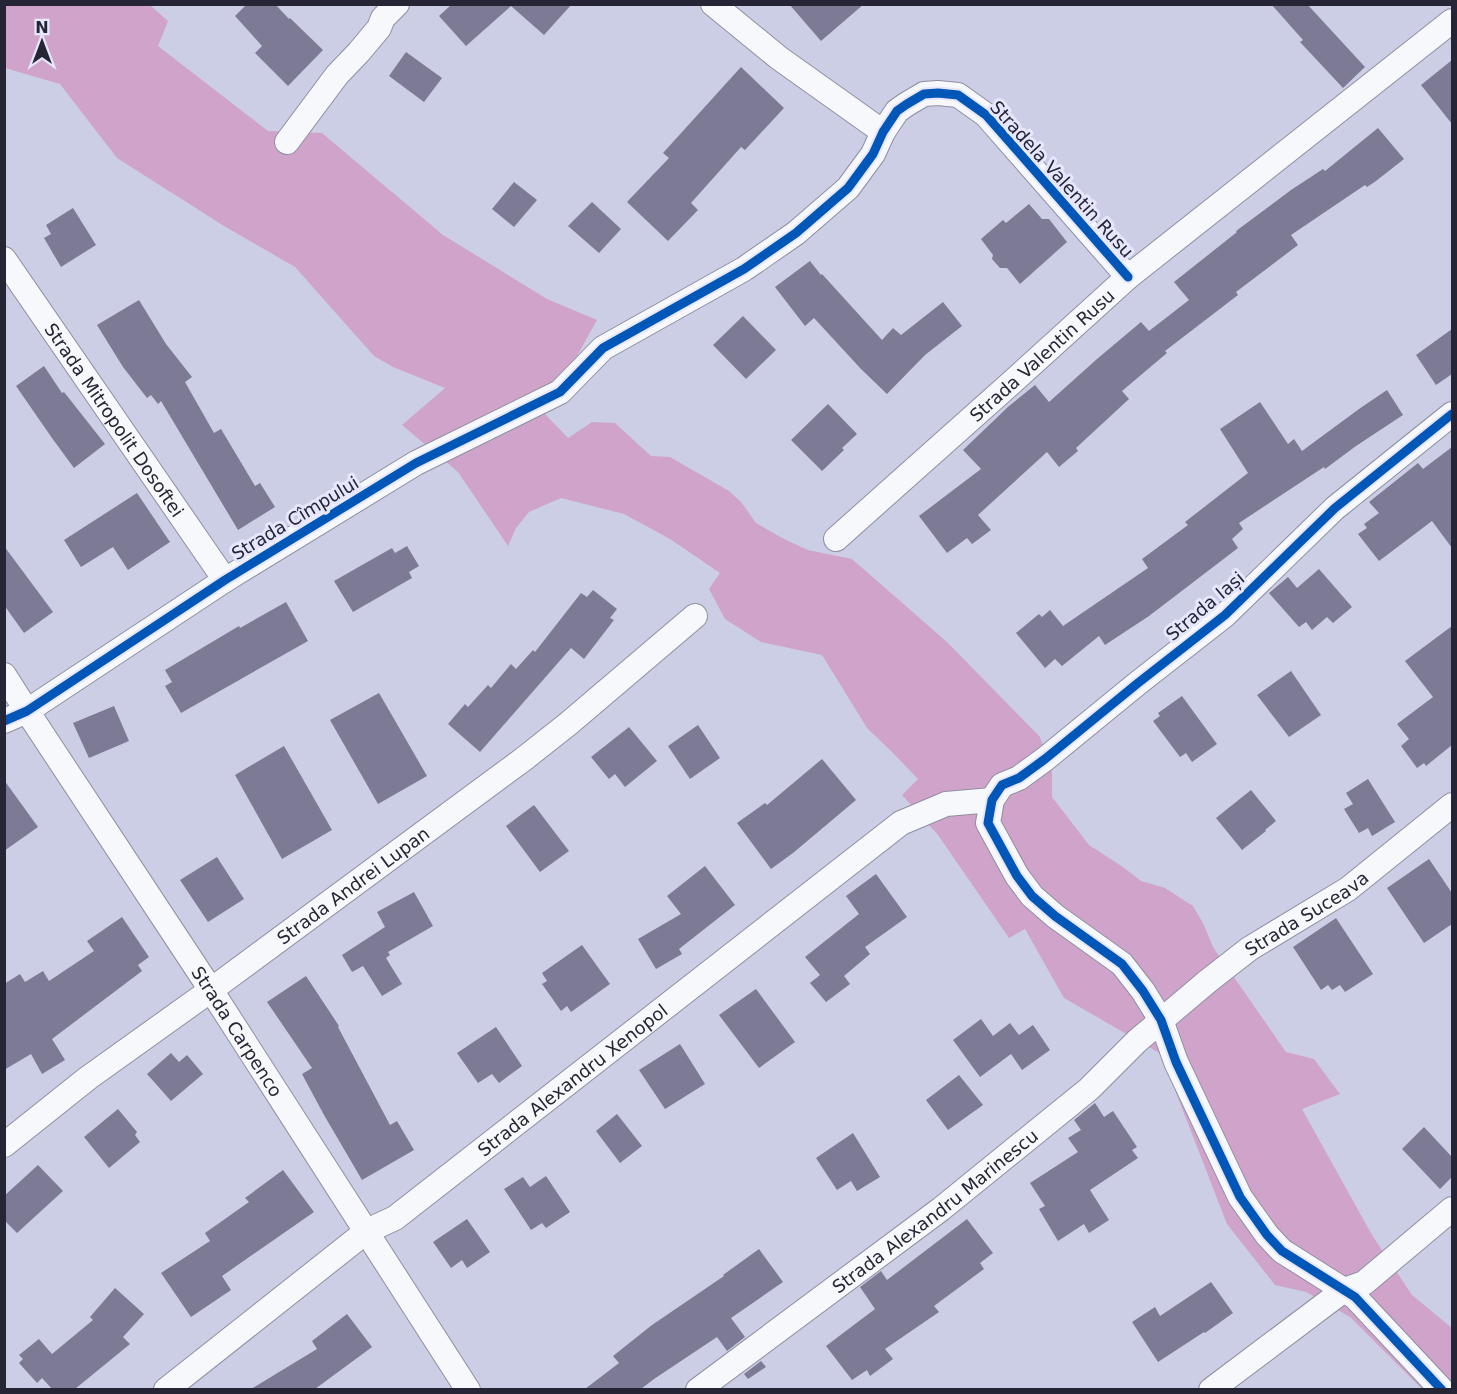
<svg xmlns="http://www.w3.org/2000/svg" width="1457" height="1394" font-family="'DejaVu Sans',sans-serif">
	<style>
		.green { fill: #d0a4ca }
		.building { fill: #7d7a96 }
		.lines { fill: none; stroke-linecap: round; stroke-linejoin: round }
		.street-casing { stroke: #8e8fa1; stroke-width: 26 }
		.street { stroke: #f7f8fb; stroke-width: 24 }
		.cycleway-casing { stroke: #e6e7fd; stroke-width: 13 }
		.cycleway { stroke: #0057b8; stroke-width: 9 }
		.labels { text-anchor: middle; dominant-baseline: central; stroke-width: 6; stroke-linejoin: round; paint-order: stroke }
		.street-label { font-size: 18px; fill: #252536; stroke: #e6e7fd }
	</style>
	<rect width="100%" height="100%" fill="#cccee6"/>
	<polygon class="green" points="10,4 150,5 168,21 158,46 268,131 322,133 443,235 547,299 597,320 545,414 568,438 592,422 615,423 651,456 670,457 729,491 741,502 756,523 784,539 808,550 852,559 947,642 1040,737 1052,772 1052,797 1089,845 1123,867 1141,881 1165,888 1193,906 1204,925 1213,947 1286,1052 1314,1059 1340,1094 1302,1109 1372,1235 1412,1295 1452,1328 1452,1389 1422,1389 1350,1317 1306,1292 1275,1285 1227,1224 1161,1054 1064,998 1025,929 1009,938 938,835 902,795 918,779 891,751 867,728 822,655 761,642 725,619 709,589 720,573 670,539 624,514 561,498 529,512 516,528 508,546 458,472 402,425 445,388 393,367 374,356 295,267 224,226 117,158 60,84 5,68 5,6"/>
	<g class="building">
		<polygon points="247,4 275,4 289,19 290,18 323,50 288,86 255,53 262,46 235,16"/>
		<polygon points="452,4 572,4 544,35 511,6 466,46 439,16"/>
		<polygon points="789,4 864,4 821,41"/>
		<polygon points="1271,4 1307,4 1365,67 1343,88 1300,42 1303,40"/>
		<polygon points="406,52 442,78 424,102 389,76"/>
		<polygon points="1452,60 1452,124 1421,85"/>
		<polygon points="741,67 784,108 745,150 741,147 691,203 698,210 668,241 627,202 669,158 663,153"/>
		<polygon points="1378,128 1404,159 1376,181 1367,187 1365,185 1291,235 1298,245 1236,292 1238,295 1165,351 1167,353 1122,391 1129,399 1076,448 1078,451 1059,467 1047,452 978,515 991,530 972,544 967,538 947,553 919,516 981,469 963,450 1009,406 1035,385 1049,402 1097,359 1141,322 1149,331 1189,300 1174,282 1237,232 1236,231 1291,190 1323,169 1325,171"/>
		<polygon points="514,182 537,200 514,227 492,209"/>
		<polygon points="592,202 621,229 599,253 568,226"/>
		<polygon points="1029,204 1042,219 1049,219 1067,242 1020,284 1007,268 1000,268 992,259 993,255 981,239 1003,220 1006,223"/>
		<polygon points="73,208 96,245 61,267 44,238 51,234 46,225"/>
		<polygon points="810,261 821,275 822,274 882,340 893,328 901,335 943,302 962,326 925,355 887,394 861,369 814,318 805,326 775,287"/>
		<polygon points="139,300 166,344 192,377 185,382 214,433 221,429 255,486 260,483 275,507 238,530 161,401 158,404 151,395 147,398 123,367 97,325"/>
		<polygon points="743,316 776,350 746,379 713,345"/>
		<polygon points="1452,329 1452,374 1436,385 1416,355"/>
		<polygon points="44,366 62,393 64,392 105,444 74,468 52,438 16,386"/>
		<polygon points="1387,390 1403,415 1356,446 1325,469 1324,467 1239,523 1243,529 1232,539 1238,548 1149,616 1105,645 1099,636 1062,666 1055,659 1045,668 1016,633 1039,614 1042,617 1050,610 1063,626 1148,568 1142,559 1188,525 1185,522 1248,473 1220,429 1260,402 1288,444 1294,439 1302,451 1359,409"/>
		<polygon points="828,404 857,434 842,448 844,450 822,471 791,440"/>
		<polygon points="1452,447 1452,548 1432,521 1379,561 1358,534 1367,528 1364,524 1379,513 1369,502 1418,463 1423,469"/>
		<polygon points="137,493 170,542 128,570 113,547 81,567 64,540"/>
		<polygon points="4,546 53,612 24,633 4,605"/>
		<polygon points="407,546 419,566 409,572 412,578 353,612 334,581 392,548 395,553"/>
		<polygon points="1319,569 1352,607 1333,623 1327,617 1312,630 1306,622 1299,627 1269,593 1288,577 1297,588"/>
		<polygon points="593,590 617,609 610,618 614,620 584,659 571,648 480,752 448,724 465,704 468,707 488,685 491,688 511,664 516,669 533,650 535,652 581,593 587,597"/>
		<polygon points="286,602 308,641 181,713 165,686 172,682 165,670 239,626 240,628"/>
		<polygon points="1452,626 1452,745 1426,766 1424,763 1417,768 1401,746 1409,739 1397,724 1433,697 1405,661"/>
		<polygon points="1291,671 1321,715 1289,737 1257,695"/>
		<polygon points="379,693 427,776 378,804 330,720"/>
		<polygon points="1182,696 1217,744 1192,762 1186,753 1180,757 1153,721 1160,716 1158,713"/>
		<polygon points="114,706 129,741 89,758 73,723"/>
		<polygon points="698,725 720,758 690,779 668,746"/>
		<polygon points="629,727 657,761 625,787 615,774 609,779 591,757"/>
		<polygon points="284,746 332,830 282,859 235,775"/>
		<polygon points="822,759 856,800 793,853 771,869 737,823 765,803 767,805"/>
		<polygon points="1368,779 1395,822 1372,836 1368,828 1359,833 1344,809 1353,804 1346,793"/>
		<polygon points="4,780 38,827 4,851"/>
		<polygon points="1251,790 1276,821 1265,830 1266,831 1242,850 1216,818"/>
		<polygon points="534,805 569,851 540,872 506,826"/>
		<polygon points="217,857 244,899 208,922 180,880"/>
		<polygon points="1429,859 1452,893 1452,924 1424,943 1387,888"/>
		<polygon points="705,866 735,905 679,949 682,954 656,969 638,939 681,914 667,896"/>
		<polygon points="876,874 907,917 865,947 870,954 844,976 850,984 826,1002 810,983 820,975 805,957 859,914 846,896"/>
		<polygon points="414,892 433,926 388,952 390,955 386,958 402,984 382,996 363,966 352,972 342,955 385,927 377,912"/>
		<polygon points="122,917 149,957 138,965 142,971 52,1039 65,1060 42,1074 31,1054 4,1070 4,984 20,974 25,982 43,971 49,981 94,951 87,941"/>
		<polygon points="1336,918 1373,974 1345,992 1340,985 1332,990 1328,985 1321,990 1293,947"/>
		<polygon points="582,945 610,984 571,1012 567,1006 561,1011 542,984 547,981 542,973"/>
		<polygon points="306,976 339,1026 338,1027 390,1125 397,1121 414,1150 362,1180 324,1115 302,1074 312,1068 267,1002"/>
		<polygon points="756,989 795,1042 759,1068 719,1015"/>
		<polygon points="981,1019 993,1036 1010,1023 1019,1035 1033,1025 1050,1050 1022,1070 1011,1054 980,1077 953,1040"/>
		<polygon points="496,1027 522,1066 499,1083 492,1074 478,1083 457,1053"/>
		<polygon points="680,1044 705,1084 665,1109 639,1070"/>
		<polygon points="171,1053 179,1062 187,1055 203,1074 171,1101 147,1074"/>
		<polygon points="959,1075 983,1105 948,1130 926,1100"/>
		<polygon points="1095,1103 1104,1117 1113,1111 1137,1147 1132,1150 1138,1158 1090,1190 1109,1220 1089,1233 1084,1224 1058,1241 1039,1209 1045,1206 1030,1183 1078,1152 1068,1138 1081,1130 1074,1120"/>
		<polygon points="118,1109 137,1132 135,1135 140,1142 109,1168 84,1137"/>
		<polygon points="617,1114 642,1146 620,1163 596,1131"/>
		<polygon points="1424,1127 1452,1157 1452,1177 1440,1189 1402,1149"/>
		<polygon points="853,1133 880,1177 857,1191 851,1181 837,1190 816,1158"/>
		<polygon points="38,1165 63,1191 17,1233 4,1220 4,1196"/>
		<polygon points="283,1170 314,1212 222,1276 231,1290 191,1317 161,1273 210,1241 205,1233 249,1202 245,1198"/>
		<polygon points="546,1176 570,1212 546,1228 542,1223 531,1230 504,1189 523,1177 530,1187"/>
		<polygon points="467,1219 490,1252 467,1268 462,1260 451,1268 433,1242"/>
		<polygon points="967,1219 993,1253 980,1263 984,1269 934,1306 939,1312 885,1349 893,1359 870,1376 867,1370 852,1380 826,1346 875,1309 860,1287 881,1271 887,1280"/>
		<polygon points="759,1249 783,1282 731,1318 745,1337 727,1351 717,1337 654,1379 641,1389 585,1389 619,1363 613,1356 652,1325 724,1276 723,1275"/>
		<polygon points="1211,1282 1233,1313 1205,1333 1204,1332 1158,1362 1132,1322 1155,1307 1160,1316"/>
		<polygon points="115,1288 144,1314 123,1337 130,1344 75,1389 52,1389 42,1378 37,1383 19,1363 23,1359 19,1355 39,1339 52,1354 93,1320 90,1317"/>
		<polygon points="347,1314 372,1347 315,1389 251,1389 317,1349 312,1341"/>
		<polygon points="761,1361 766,1367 748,1379 744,1374"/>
	</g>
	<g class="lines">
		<defs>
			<g id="street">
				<polyline points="713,4 779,58 883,132"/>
				<polyline points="287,142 337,75 359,52 379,28 383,18 397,4"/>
				<path id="s1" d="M4,259L225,580"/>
				<path id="s2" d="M836,539L1010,384L1128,277L1452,21"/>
				<path id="s3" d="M4,675L27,711L211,990L468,1390"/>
				<polyline points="4,721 27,711 225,580 416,463 560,392 603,348 744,269 796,233 848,188 873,154 883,132 897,111 907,104 924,94 938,93 958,95 986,115 1128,277"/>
				<path id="s4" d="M4,1145L88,1078L211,990L525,758L568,724L695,616"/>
				<path id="s5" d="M166,1390L367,1231L395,1218L901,823L946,804L992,800"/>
				<path id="s6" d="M698,1390L941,1209L1089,1089L1137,1041L1208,981L1249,949L1348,889L1452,805"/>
				<polyline points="1211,1390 1344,1290 1364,1283 1452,1209"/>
				<polyline points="1442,1390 1355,1297 1282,1251 1267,1235 1240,1197 1176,1062 1161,1020 1143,991 1122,964 1055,916 1032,896 1017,876 988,823 992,800 1002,785 1019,778 1045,759 1138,683 1225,615 1335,508 1452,414"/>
			</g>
		</defs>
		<use href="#street" class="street-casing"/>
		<use href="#street" class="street"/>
		<defs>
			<g id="cycleway">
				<polyline points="4,721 27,711 225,580 416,463 560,392 603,348 744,269 796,233 848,188 873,154 883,132 897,111 907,104 924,94 938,93 958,95 986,115 1128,277"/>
				<polyline points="1442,1390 1355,1297 1282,1251 1267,1235 1240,1197 1176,1062 1161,1020 1143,991 1122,964 1055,916 1032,896 1017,876 988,823 992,800 1002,785 1019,778 1045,759 1138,683 1225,615 1335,508 1452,414"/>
			</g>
		</defs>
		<use href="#cycleway" class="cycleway-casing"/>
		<use href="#cycleway" class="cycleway"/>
	</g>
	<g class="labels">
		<g class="street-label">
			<text transform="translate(1062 179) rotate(48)">Stradela Valentin Rusu</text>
			<text stroke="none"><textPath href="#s2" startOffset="276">Strada Valentin Rusu</textPath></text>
			<text stroke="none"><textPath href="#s1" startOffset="195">Strada Mitropolit Dosoftei</textPath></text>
			<text transform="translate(295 518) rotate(-31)">Strada Cîmpului</text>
			<text transform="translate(1205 606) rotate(-40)">Strada Iași</text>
			<text stroke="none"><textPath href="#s4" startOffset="435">Strada Andrei Lupan</textPath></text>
			<text stroke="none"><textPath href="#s6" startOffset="774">Strada Suceava</textPath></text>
			<text stroke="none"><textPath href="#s3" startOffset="426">Strada Carpenco</textPath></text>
			<text stroke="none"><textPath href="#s5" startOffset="512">Strada Alexandru Xenopol</textPath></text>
			<text stroke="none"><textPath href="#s6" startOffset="297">Strada Alexandru Marinescu</textPath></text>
		</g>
	</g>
	<rect width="1457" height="1394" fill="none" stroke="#252536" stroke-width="12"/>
	<g transform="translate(42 42)" stroke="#e6e7fd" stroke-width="4.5" paint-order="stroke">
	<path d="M0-4.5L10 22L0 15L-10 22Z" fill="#252536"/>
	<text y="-9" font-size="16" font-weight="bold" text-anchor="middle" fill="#252536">N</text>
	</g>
</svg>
